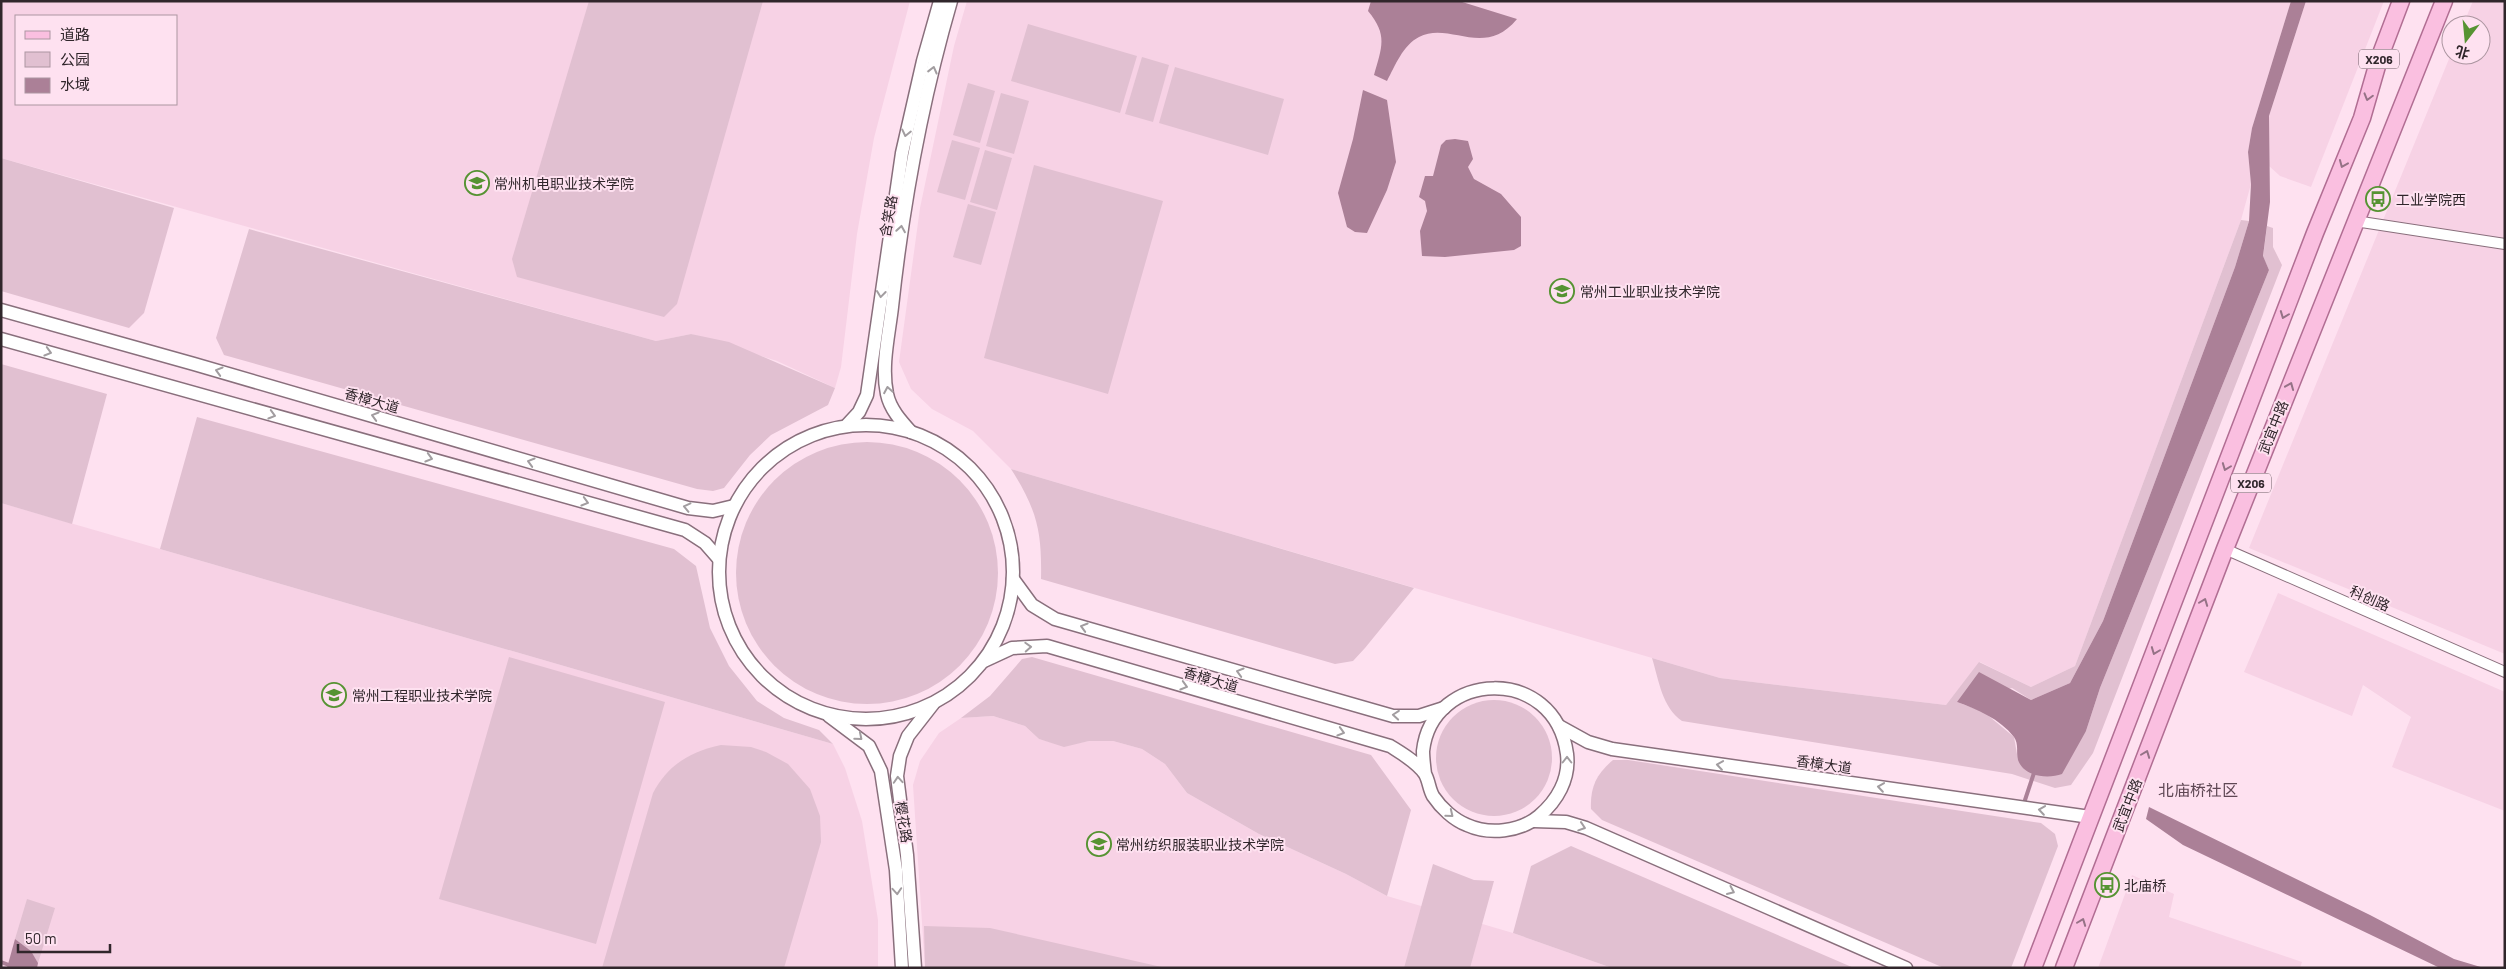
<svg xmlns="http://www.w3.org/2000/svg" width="2506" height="969" font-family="Barlow,'Noto Sans SC',sans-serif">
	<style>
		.built { fill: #f7d2e5; fill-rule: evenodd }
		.green { fill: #e1c0d1 }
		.water { fill: #ab8097 }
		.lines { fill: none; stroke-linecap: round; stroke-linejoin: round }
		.stream { stroke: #ab8097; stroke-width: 4 }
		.minor-casing { stroke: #896f7c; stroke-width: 12 }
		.tertiary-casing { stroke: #896f7c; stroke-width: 15 }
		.primary-casing { stroke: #b16e93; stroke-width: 19 }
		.minor { stroke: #fff; stroke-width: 10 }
		.tertiary { stroke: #fff; stroke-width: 12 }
		.primary { stroke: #fabfe0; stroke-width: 16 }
		.oneway { stroke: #a29da0 }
		.oneway2 { stroke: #957286 }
		.labels { text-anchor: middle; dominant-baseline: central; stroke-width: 4; stroke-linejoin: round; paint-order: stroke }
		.shield { fill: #fee1f0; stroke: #6e5e66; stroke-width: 1 }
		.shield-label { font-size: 12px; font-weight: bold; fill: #30262b }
		.poi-label { font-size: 14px; fill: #30262b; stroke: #fee1f0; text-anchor: start }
		.street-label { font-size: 14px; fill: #30262b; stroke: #fee1f0 }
		.quarter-label { font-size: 16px; fill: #5f4754; stroke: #fee1f0 }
	</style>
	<rect width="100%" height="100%" fill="#fee1f0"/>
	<g class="built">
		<path d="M1,1H910L874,138L857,234L841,367L835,388L777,361L691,334L656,341L1,158ZM16,16H176V104H16Z"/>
		<polygon points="967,1 2291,1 2252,128 2248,152 2251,184 2241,220 2075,666 2031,687 1980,662 1946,705 1720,678 1011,469 973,431 932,409 911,389 899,362 920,208 954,46"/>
		<polygon points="2306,1 2384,1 2311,187 2280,176 2268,165 2269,116"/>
		<polygon points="2473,1 2505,1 2505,654 2249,548 2451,54 2481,55 2481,25 2463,25"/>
		<polygon points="1,503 833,744 845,768 862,821 878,920 878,968 1,968"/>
		<polygon points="2278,593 2505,692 2505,811 2392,767 2411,717 2363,685 2352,716 2244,672"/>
		<polygon points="993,716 1025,726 1039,739 1064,746 1089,741 1113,741 1142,749 1165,764 1187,793 1259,834 1346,874 1387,896 1513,933 1612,968 925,968 913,785 920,761 939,733 961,718"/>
		<polygon points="2132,875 2174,894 2169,917 2302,962 2300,968 2098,968"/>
	</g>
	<g class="green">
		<polygon points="589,1 763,1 677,304 664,317 517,277 512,259"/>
		<polygon points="1028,24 1137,56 1120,113 1011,81"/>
		<polygon points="1142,57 1169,65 1153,122 1125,114"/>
		<polygon points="1175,67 1284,99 1268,155 1159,123"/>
		<polygon points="968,83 995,91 980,143 953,135"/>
		<polygon points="1001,93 1029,101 1014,154 986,146"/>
		<polygon points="952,140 980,148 965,200 937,192"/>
		<polygon points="985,150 1012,158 997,210 970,202"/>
		<polygon points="1,158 174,208 144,313 129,328 1,291"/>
		<polygon points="1034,165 1163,201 1108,394 984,358"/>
		<polygon points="968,204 996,212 981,265 953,257"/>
		<path d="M2241,220L2249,221L2235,267L2103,621L2070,683L2031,700L2012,688L1957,702L1984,712L2014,737L2018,760L2086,731L2100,688L2269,270L2263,257L2267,226L2273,228V247L2282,265L2093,753L2071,785L2055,788L2012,774L1682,721C1662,707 1659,681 1652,658L1720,678L1946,705L1979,662L2031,687L2075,666Z"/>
		<polygon points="249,229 656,341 691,334 729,342 835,388 828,405 771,435 750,455 724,488 713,491 697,489 224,355 216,338"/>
		<polygon points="1,364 107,394 72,524 1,503"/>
		<polygon points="197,417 674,549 696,566 710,628 729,666 757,701 784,718 819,730 833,744 160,549"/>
		<circle cx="867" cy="573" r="131"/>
		<path d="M1011,469L1414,588L1365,648L1353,661L1335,664L1041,579C1042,531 1037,510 1011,469Z"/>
		<polygon points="509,657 665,702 596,944 439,899"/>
		<polygon points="1032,657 1371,755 1411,810 1387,896 1346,874 1259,834 1187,793 1165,764 1142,749 1113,741 1089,741 1064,747 1039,739 1025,726 993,716 961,718 990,696 1022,659"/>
		<circle cx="1494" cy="758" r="58"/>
		<path d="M721,745L751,747L766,752L788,764L810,789L820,816L821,842L784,968H602L653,793C668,765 689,752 721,745Z"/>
		<path d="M1613,760H1628L2041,823L2055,834L2058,846L2011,968H1944L1602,820L1591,809C1590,788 1596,774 1613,760Z"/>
		<polygon points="1571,846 1854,968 1612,968 1513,933 1531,866"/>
		<polygon points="1433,864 1474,880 1494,881 1470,968 1404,968"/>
		<polygon points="27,899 55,908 38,963 31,951 15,939"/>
		<polygon points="924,926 990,928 1166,968 925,968"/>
	</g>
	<g class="water">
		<path d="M1371,1H1459L1517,19C1484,59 1450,21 1419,37C1403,45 1395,66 1387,81L1374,75C1382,47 1388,35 1368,11Z"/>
		<path d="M2291,1H2306L2269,116L2270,202L2263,256L2269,270L2100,688L2086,731L2062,774C2048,779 2024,777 2018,760C2016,752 2019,744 2014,737C2000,719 1977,709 1957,702L1979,672L2031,700L2070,683L2103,621L2235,267L2249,221L2251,184L2248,152L2252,128Z"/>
		<polygon points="1363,90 1387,100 1396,162 1387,190 1367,233 1355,232 1347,227 1338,193 1353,139"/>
		<polygon points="1455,139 1468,141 1473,159 1468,167 1474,179 1501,194 1521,217 1521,246 1514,250 1445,257 1422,256 1420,231 1427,211 1425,201 1419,197 1425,176 1433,176 1441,145 1446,140"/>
		<polygon points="2149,807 2370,915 2454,959 2484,968 2440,968 2183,845 2146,819"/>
		<polygon points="15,939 31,951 38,963 37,968 7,968"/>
	</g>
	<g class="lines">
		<g class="stream">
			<polyline points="2025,800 2035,770"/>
			<polyline points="1,962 17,968"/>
		</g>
		<defs>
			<g id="minor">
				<polyline points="2355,221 2505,244"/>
				<polyline points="2225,549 2505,672"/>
			</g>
			<g id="tertiary">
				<polyline points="1,310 194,364 688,508 713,511 734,506"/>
				<polyline points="1,339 685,530 705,543 719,559"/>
				<circle cx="866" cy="572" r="147"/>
				<polyline points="846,426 859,412 867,395 902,153 923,61 940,1"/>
				<path d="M911,432C901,421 890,409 887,394C881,366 889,334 892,307C903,204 922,101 951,1"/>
				<polyline points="1013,579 1032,605 1055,619 1393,716 1419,716 1444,708"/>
				<path d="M984,661L1012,648L1047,646L1390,746C1401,753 1417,762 1425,774C1429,781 1429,789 1433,796C1441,808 1454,820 1467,825C1489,835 1520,832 1539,816C1557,801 1570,779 1567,754C1555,664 1432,670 1423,751C1423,758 1424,766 1425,774"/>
				<polyline points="829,716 869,746 881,771 896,870 902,968"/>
				<polyline points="1559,726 1588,742 1612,749 2090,817"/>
				<polyline points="1534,821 1566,822 1586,828 1906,968"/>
				<polyline points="915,968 907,855 897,776 900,756 908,736 933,704"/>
			</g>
			<g id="primary">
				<polyline points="2033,968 2315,233 2362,118 2379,59 2401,1"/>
				<polyline points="2064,968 2225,549 2444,1"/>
			</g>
		</defs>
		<use href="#minor" class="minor-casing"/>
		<use href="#tertiary" class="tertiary-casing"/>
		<use href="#primary" class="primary-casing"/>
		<use href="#minor" class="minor"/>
		<use href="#tertiary" class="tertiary"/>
		<use href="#primary" class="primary"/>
	</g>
	<defs><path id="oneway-chevron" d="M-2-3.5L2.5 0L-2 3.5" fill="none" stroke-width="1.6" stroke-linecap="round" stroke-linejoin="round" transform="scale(1.25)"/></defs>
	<g class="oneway">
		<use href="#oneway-chevron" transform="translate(933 70) rotate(-76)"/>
		<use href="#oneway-chevron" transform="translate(906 133) rotate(103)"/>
		<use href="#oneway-chevron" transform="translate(901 229) rotate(-81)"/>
		<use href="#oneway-chevron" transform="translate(881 294) rotate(97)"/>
		<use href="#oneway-chevron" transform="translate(48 352) rotate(16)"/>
		<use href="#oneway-chevron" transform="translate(219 371) rotate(-164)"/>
		<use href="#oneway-chevron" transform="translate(888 390) rotate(-100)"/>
		<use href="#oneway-chevron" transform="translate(272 415) rotate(16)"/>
		<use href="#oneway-chevron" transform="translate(375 416) rotate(-164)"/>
		<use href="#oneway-chevron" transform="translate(429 458) rotate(16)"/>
		<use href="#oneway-chevron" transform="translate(531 462) rotate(-164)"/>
		<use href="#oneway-chevron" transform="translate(585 502) rotate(16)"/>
		<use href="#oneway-chevron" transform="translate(687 507) rotate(-167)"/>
		<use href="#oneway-chevron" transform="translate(1084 627) rotate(-164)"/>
		<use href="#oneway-chevron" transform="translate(1028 647) rotate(-3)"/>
		<use href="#oneway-chevron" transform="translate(1240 672) rotate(-164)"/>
		<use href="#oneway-chevron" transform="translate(1184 686) rotate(16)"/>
		<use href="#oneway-chevron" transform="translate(1396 715) rotate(-175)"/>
		<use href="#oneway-chevron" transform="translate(1341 732) rotate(16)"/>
		<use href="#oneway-chevron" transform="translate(859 737) rotate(40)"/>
		<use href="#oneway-chevron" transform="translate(1567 760) rotate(-90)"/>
		<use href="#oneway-chevron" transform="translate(1720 765) rotate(-172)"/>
		<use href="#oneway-chevron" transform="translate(898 780) rotate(-94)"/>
		<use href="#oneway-chevron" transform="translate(1881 787) rotate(-172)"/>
		<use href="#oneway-chevron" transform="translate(2042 810) rotate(-172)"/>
		<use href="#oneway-chevron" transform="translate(1450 814) rotate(39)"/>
		<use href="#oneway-chevron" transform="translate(1582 827) rotate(18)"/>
		<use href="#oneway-chevron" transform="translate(897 891) rotate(86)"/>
		<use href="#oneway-chevron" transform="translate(1731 891) rotate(24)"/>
	</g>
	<g class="oneway2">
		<use href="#oneway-chevron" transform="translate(2368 97) rotate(106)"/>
		<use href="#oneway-chevron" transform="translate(2343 164) rotate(113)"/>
		<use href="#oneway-chevron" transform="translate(2284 315) rotate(111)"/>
		<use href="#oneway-chevron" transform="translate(2290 386) rotate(-68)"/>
		<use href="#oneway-chevron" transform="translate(2226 467) rotate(111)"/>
		<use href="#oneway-chevron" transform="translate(2204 602) rotate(-69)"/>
		<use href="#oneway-chevron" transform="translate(2155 651) rotate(111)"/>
		<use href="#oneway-chevron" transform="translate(2146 754) rotate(-69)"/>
		<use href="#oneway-chevron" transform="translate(2082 922) rotate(-69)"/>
	</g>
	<defs>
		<symbol id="university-ring" viewBox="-11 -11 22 22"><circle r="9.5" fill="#fee1f0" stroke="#569332" stroke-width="1.5"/><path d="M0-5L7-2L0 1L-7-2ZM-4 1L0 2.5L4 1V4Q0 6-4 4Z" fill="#569332"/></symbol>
		<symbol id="bus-ring" viewBox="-11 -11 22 22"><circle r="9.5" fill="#fee1f0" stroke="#569332" stroke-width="1.5"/><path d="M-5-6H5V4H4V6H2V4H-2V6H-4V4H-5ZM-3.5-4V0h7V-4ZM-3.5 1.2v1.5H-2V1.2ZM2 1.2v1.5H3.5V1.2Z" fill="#569332"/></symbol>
	</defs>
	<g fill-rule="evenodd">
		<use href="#university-ring" x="463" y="169" width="28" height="28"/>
		<use href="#bus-ring" x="2364" y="185" width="28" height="28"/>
		<use href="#university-ring" x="1548" y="277" width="28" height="28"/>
		<use href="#university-ring" x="320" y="681" width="28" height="28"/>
		<use href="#university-ring" x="1085" y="830" width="28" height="28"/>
		<use href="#bus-ring" x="2093" y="871" width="28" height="28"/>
	</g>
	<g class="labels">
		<g class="shield">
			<rect x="2359" y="49.5" width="40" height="19" rx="4"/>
			<rect x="2231" y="473.5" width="40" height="19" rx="4"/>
		</g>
		<g class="shield-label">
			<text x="2379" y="59">X206</text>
			<text x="2251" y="483">X206</text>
		</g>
		<g class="poi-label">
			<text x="494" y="183">常州机电职业技术学院</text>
			<text x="2396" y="199">工业学院西</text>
			<text x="1580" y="291">常州工业职业技术学院</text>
			<text x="352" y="695">常州工程职业技术学院</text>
			<text x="1116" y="844">常州纺织服装职业技术学院</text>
			<text x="2124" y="885">北庙桥</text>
		</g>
		<g class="street-label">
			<text transform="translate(888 216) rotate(-80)">含笑路</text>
			<text transform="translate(372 400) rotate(16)">香樟大道</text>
			<text transform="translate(2273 427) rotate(-68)">武宜中路</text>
			<text transform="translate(2370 598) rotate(24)">科创路</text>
			<text transform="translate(1211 679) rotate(16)">香樟大道</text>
			<text transform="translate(1824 764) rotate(8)">香樟大道</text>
			<text transform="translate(2127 805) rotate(-69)">武宜中路</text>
			<text transform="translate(904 822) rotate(81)">樱花路</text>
		</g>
		<g class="quarter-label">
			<text x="2198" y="789">北庙桥社区</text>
		</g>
	</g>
	<rect width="2506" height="969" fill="none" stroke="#30262b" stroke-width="5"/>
	<rect x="15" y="15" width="162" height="90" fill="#fee1f0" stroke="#ac96a1"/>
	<rect x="25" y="31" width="25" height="8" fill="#fabfe0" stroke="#ac96a1"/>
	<text x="60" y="40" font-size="15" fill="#30262b">道路</text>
	<rect x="25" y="52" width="25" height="15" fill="#e1c0d1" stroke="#ac96a1"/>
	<text x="60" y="65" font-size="15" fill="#30262b">公园</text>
	<rect x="25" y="78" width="25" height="15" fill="#ab8097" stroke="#ac96a1"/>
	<text x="60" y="90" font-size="15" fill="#30262b">水域</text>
	<g transform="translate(2466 40) rotate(196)"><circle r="24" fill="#fee1f0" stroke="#ac96a1"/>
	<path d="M0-4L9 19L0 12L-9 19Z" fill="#569332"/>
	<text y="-8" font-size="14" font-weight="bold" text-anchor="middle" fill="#30262b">北</text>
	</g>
	<path d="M18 944v8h92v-8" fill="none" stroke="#30262b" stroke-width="2.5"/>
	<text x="25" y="944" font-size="15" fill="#30262b" stroke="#fee1f0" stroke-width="4" paint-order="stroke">50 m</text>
</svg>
